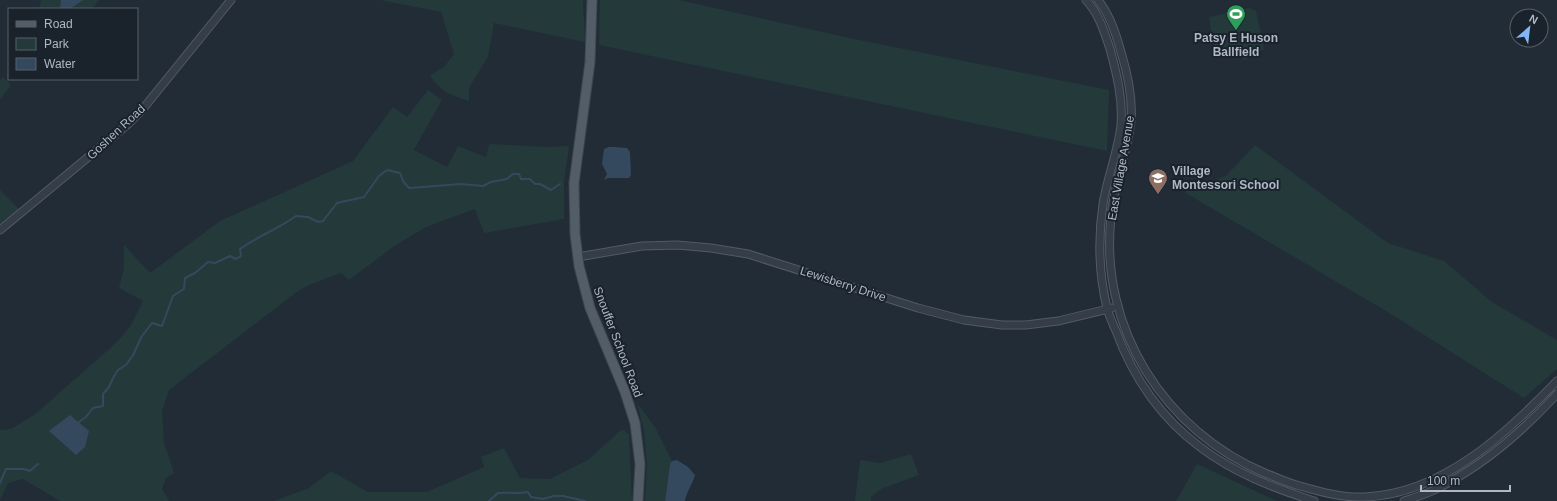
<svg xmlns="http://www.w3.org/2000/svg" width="1557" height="501" font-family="Arial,sans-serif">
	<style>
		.green { fill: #243939 }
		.water { fill: #35495e }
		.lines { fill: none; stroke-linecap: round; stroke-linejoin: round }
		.stream { stroke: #35495e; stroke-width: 2 }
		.minor-casing { stroke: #525b65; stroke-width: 9 }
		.major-casing { stroke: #3e4751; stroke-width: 11 }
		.minor { stroke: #343d48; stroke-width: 7 }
		.major { stroke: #525d68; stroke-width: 9 }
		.labels { text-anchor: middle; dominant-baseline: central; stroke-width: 4; stroke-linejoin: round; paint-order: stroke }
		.poi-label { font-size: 12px; font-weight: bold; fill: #afb8c4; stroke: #1a232c }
		.street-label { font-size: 12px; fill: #afb8c4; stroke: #1a232c }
	</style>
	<rect width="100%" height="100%" fill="#212c37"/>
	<g class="green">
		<polygon points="41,0 99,0 92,9 39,9"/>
		<path d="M380,0H583L585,42L494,23L488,57L469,88V101C451,95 440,92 430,75L444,67L454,54L441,12Z"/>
		<polygon points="600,0 679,0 854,39 1109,90 1107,151 599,45"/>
		<polygon points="1249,8 1256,11 1264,49 1245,60 1213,45 1209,17"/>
		<polygon points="3,77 11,85 0,100 0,80"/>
		<polygon points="428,90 442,100 414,150 447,167 458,146 486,157 489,144 546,147 569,146 564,182 564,219 484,233 475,209 426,227 396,245 349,280 341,273 309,285 298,291 169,390 162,411 164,443 174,473 166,478 162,489 169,501 60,501 23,479 8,483 0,500 0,430 11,429 34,415 116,343 130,327 143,301 119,288 124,268 124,245 150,273 220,221 353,161 393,107 407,117"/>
		<polygon points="1255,145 1388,243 1444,261 1492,302 1557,340 1557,369 1524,398 1391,314 1184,192 1226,176"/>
		<polygon points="0,190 19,209 0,224"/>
		<polygon points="637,403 655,427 672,461 670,464 665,501 645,501 647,465 644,430"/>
		<polygon points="621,430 625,430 625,432 629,434 632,501 274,501 309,488 331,471 368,492 427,492 484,467 481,457 504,448 520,478 550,479 588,460"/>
		<polygon points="911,454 919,475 881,489 871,497 871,501 855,501 860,460 880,463"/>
		<polygon points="1197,464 1277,501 1176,501"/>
	</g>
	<g class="water">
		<polygon points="61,0 83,0 70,9 60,9"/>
		<polygon points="609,147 615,147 627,148 630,152 631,175 629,178 608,178 604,180 607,174 602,164 604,149"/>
		<polygon points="70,415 89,431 85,447 76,455 49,431"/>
		<path d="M677,460L688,467L695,475C693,484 686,492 685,501H665L670,464L672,461Z"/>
	</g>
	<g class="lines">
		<g class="stream">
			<path d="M79,422L86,417L93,408L103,406V394L109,387L113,378L118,370L126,365L133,355L142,336L152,323L162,326L173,296L184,289L185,278L195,273L208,262L215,263L230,256L236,259L241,256L240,249C258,236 278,229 296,216L308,217L318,222L323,221L337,203L364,197L379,176L387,170L400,173L403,181L409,188L461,184L483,186L491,182L507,179L513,174H519L521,179H530L535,184H540L551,190L560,184"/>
			<polyline points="0,483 6,469 24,469 30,471 38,464"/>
			<path d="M489,501L498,493C509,492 517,494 528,492L531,497L543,499L554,496H563L585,501"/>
		</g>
		<defs>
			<g id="minor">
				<path d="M1086,0C1099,14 1104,31 1110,49C1117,75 1123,99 1121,125C1118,152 1107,178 1103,204C1098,238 1099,275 1107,308C1109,316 1113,324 1116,331C1133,377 1161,418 1200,447C1234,473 1274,488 1314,501"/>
				<path d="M1098,0C1110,15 1116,34 1121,52C1128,75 1133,97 1131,121C1127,154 1114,184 1111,217C1099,328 1164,431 1267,474C1278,478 1288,483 1300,486C1321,492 1342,498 1365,497C1442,494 1506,434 1557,381"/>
				<polyline points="0,230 127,125 142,110 231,0"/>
				<polyline points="578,257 642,246 677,245 711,248 748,254 918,308 964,320 1002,325 1026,325 1058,321 1112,308"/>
				<path d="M1404,501C1413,498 1423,495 1432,491C1479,469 1522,432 1557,394"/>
			</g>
			<polyline id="major" points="592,0 590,62 574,183 575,234 579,266 590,308 625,392 635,423 640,464 638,501"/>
		</defs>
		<use href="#minor" class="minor-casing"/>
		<use href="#major" class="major-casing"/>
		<use href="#minor" class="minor"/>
		<use href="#major" class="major"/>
	</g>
	<defs>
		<symbol id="stadium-pin" viewBox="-11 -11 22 30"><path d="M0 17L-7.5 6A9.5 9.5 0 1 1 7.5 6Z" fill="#2e9e5b" stroke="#1a232c"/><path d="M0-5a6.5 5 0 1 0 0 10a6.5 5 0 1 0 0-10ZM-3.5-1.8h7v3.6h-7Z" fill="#fff"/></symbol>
		<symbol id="school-pin" viewBox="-11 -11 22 30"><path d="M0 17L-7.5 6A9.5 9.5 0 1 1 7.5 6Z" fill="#8d6e63" stroke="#1a232c"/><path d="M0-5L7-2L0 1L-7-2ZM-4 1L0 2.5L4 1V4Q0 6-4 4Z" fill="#fff"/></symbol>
	</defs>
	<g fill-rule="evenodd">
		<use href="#stadium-pin" x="1225" y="3" width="22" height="30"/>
		<use href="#school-pin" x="1147" y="167" width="22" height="30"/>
	</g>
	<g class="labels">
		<g class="poi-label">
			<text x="1236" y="38">Patsy E Huson<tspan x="1236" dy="14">Ballfield</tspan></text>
			<text x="1172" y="171" text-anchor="start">Village<tspan x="1172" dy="14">Montessori School</tspan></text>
		</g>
		<g class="street-label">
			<text transform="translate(116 132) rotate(-43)">Goshen Road</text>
			<text transform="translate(1121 168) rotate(-80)">East Village Avenue</text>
			<text transform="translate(843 284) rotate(18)">Lewisberry Drive</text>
			<text transform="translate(618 342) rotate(69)">Snouffer School Road</text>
		</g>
	</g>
	<rect x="8" y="8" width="130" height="72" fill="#1a232c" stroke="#565f69"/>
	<rect x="16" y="21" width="20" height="6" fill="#525d68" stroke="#565f69"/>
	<text x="44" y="28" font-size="12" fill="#afb8c4">Road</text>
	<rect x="16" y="38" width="20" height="12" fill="#243939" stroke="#565f69"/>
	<text x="44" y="48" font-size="12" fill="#afb8c4">Park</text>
	<rect x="16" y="58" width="20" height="12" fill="#35495e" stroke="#565f69"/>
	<text x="44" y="68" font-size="12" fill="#afb8c4">Water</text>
	<g transform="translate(1529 28) rotate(28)"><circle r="19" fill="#1a232c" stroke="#565f69"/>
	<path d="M0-3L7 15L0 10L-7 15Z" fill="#83b6f5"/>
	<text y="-6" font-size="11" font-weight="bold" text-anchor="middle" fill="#afb8c4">N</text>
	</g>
	<path d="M1421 485v6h89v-6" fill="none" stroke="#afb8c4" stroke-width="2"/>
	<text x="1427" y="485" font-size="12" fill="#afb8c4" stroke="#1a232c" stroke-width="3" paint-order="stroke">100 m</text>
</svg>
